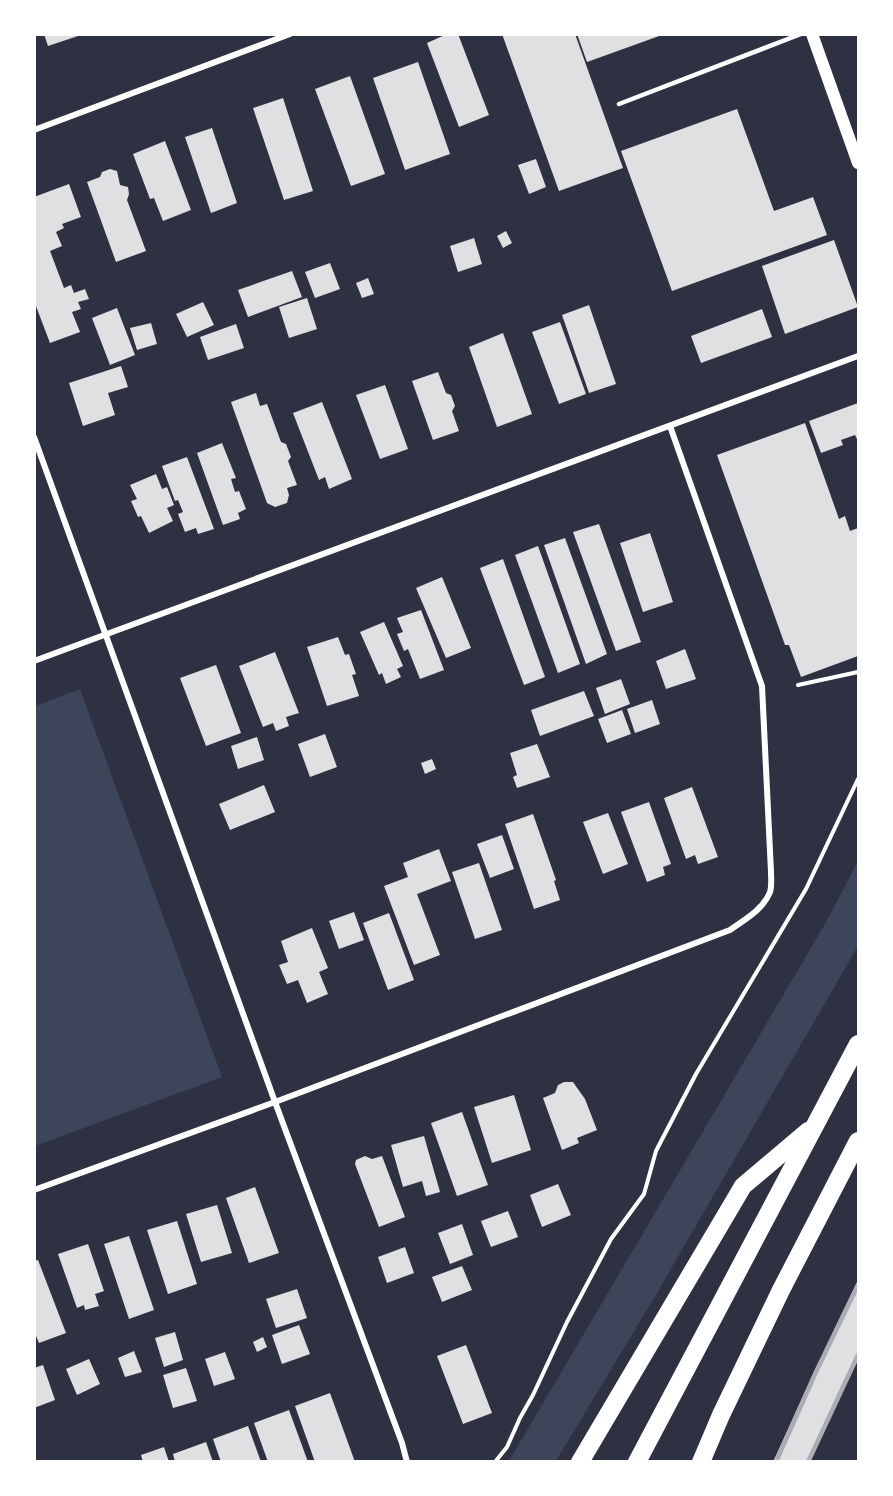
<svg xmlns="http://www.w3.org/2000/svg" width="893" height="1496" font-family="'Noto Sans',sans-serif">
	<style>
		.green { fill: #3c4559 }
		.building { fill: #e0e0e3 }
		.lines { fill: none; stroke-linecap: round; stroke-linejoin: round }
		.path { stroke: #fff; stroke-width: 4 }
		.service { stroke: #fff; stroke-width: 4.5 }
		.minor { stroke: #fff; stroke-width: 6 }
		.secondary { stroke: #fff; stroke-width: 12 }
		.motorway { stroke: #fff; stroke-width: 18 }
		.rail { stroke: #abadb3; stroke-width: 4.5 }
	</style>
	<rect width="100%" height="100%" fill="#2d3142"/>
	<g class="green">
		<polygon points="80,689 222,1077 35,1146 35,706"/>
		<polygon points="858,861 858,946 657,1293 556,1461 509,1461 825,924"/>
	</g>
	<g class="building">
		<polygon points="44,34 81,34 81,35 48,46"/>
		<polygon points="447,34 458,34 489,115 459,127 427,43"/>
		<polygon points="502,34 575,34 623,168 559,191"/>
		<polygon points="577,34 662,34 662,35 587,62"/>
		<polygon points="418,62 450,154 405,170 373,78"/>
		<polygon points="350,76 385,174 351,186 315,89"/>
		<polygon points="283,98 313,191 284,200 253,108"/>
		<polygon points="737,109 774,211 813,197 827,235 672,291 621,151"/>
		<polygon points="212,128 237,203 211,213 185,137"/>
		<polygon points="165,141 191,210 163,221 154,198 150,199 133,154"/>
		<polygon points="536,159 546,187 529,194 518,165"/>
		<polygon points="110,169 117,171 120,185 128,187 129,194 127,200 146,251 116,262 87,182 100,177 102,172"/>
		<polygon points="69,184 81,217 62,224 64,228 56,232 62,246 50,251 64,288 71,285 74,293 85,289 89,299 78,302 81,309 72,312 80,332 50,343 34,301 34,197"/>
		<polygon points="506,231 512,243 503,248 497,236"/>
		<polygon points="474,238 482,264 458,272 450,246"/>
		<polygon points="834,240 858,307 785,334 762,266"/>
		<polygon points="330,263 340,289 315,298 305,272"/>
		<polygon points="292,271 302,297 248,317 238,290"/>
		<polygon points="368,278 374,294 362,298 356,283"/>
		<polygon points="307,298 317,329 289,338 279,307"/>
		<polygon points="203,302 214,325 187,337 176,314"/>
		<polygon points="589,305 616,384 589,393 562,315"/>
		<polygon points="117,308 135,355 110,365 92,318"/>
		<polygon points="762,309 772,337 701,363 691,336"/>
		<polygon points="560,322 586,394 559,404 532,332"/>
		<polygon points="151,323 157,344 137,350 130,328"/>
		<polygon points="236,324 244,348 208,360 200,337"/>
		<polygon points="503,333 532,414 497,427 469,347"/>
		<polygon points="121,366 128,387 108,393 115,415 83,426 69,383"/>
		<polygon points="438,372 446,393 451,395 455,406 452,411 459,431 433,440 412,381"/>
		<polygon points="385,385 408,449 380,459 356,395"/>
		<polygon points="256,393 260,406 267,404 281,442 286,444 291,457 288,461 297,485 287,488 289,495 287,503 275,507 267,503 231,402"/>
		<polygon points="322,402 352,479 329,489 325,477 319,480 293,413"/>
		<polygon points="858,403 858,441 855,435 841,440 843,445 821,453 809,421"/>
		<polygon points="805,423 839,519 845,516 850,531 858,528 858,656 801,677 789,645 785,645 717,455"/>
		<polygon points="222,443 236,478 231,479 235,492 239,491 246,509 238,513 240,519 223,525 197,453"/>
		<polygon points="187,457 214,529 198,534 196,528 185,532 178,514 183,512 178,500 175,501 162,466"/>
		<polygon points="156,474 162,489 167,487 174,505 167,508 173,521 149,533 141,516 138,517 131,501 137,499 130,485"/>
		<polygon points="599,524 641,642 616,651 573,532"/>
		<polygon points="650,533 673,602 643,612 620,543"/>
		<polygon points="565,538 607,654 586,664 544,545"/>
		<polygon points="538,546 580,664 558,673 515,555"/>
		<polygon points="503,559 545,677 524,685 480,568"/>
		<polygon points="442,577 471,648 446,658 416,588"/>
		<polygon points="421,610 444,670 420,679 408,649 404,651 397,634 403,632 397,618"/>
		<polygon points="384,622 403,666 397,669 401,677 386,684 382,673 379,675 360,632"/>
		<polygon points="338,637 345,655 349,654 356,674 352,675 359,696 327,706 307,647"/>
		<polygon points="685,649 696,679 666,689 656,661"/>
		<polygon points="275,652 299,713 286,717 289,726 276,731 273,723 263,727 239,666"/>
		<polygon points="216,665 241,733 206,746 180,678"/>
		<polygon points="621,679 630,704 605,714 596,688"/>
		<polygon points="584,691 594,716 540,736 531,710"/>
		<polygon points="652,700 660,724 635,733 627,709"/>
		<polygon points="622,710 631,734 607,743 598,719"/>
		<polygon points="325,734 337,767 310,777 298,744"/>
		<polygon points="257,737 264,760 238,769 231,746"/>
		<polygon points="537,744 550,777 517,788 513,777 517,775 510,753"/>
		<polygon points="432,759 436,769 425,774 421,763"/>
		<polygon points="264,785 275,812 230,830 219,804"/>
		<polygon points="692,787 718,857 698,864 695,855 686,859 664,798"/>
		<polygon points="649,802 671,864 663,867 665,875 647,882 621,812"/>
		<polygon points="608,813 628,864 603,874 583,822"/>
		<polygon points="533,814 556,880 554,881 560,900 534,909 505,824"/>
		<polygon points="502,835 514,869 490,878 477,844"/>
		<polygon points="439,849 451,881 417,894 440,955 414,965 384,886 408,877 403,863"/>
		<polygon points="479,863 502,930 475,939 452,872"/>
		<polygon points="354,912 364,940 339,949 329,921"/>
		<polygon points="389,913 414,980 388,990 363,923"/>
		<polygon points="312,928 328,968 319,972 328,994 307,1003 298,980 287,984 279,965 288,962 281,941"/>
		<polygon points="564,1082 573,1082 585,1099 597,1130 577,1138 579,1143 562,1150 543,1098 555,1093 558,1085"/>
		<polygon points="514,1095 531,1150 492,1163 474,1107"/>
		<polygon points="462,1112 488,1185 457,1196 431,1123"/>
		<polygon points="424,1136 440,1192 426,1196 422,1181 403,1187 391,1145"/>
		<polygon points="365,1156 372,1159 382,1156 405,1217 379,1227 355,1164 356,1160"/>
		<polygon points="558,1184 571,1215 542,1227 530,1195"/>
		<polygon points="255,1187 279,1253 249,1263 226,1198"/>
		<polygon points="217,1205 232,1253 201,1262 186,1214"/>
		<polygon points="508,1211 518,1237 491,1247 481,1221"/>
		<polygon points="177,1221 197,1284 168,1294 147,1230"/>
		<polygon points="462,1224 473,1255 450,1264 438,1233"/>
		<polygon points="129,1236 154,1310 129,1319 104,1244"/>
		<polygon points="88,1244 104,1291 95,1294 99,1306 85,1310 84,1305 77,1308 58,1254"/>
		<polygon points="405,1247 414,1273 387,1283 378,1257"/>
		<polygon points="38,1260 66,1333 39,1343 34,1331 34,1261"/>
		<polygon points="462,1266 472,1290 442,1302 432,1277"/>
		<polygon points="858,1280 858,1358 844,1386 810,1462 773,1462 814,1372"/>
		<polygon points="297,1289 307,1318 276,1328 266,1299"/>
		<polygon points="299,1325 310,1354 282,1364 272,1335"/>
		<polygon points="175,1332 183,1360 164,1367 155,1338"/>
		<polygon points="263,1337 267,1347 257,1352 253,1342"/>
		<polygon points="466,1345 492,1413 463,1424 437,1356"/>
		<polygon points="134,1351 142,1372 125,1377 118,1358"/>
		<polygon points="225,1352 235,1379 214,1386 205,1359"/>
		<polygon points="89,1359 100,1384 77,1395 66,1369"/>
		<polygon points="43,1365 55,1400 34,1408 34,1368"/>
		<polygon points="186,1368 197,1401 173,1408 163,1375"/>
		<polygon points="330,1393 355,1462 315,1462 295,1406"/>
		<polygon points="289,1410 308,1462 268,1462 254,1423"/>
		<polygon points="248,1426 261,1462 221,1462 213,1439"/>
		<polygon points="206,1442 213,1462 175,1462 173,1454"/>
		<polygon points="164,1447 169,1462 143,1462 141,1455"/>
	</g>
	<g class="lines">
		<g class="path">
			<polyline points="798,685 858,672"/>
			<polyline points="495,1462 507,1447 520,1418 533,1395 567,1322 611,1239 644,1194 656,1151 696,1074 806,889 858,779"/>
		</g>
		<polyline class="service" points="619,104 801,34"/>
		<g class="minor">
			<polyline points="34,130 290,34"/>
			<polyline points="34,437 275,1102 402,1443 407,1462"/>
			<polyline points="34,661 858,356"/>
			<path d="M34,1190L275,1102L730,930C744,920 763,910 770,892C772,886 771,878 771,872L762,686L670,426"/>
		</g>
		<polyline class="secondary" points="812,34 858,163"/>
		<g class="motorway">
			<polyline points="580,1462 743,1186 808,1131"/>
			<polyline points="637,1462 858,1044"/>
			<polyline points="701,1462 721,1415 781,1290 858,1141"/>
		</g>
		<g class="rail">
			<polyline points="776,1462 816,1372 858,1285"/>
			<polyline points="808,1462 858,1355"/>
		</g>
	</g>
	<rect width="893" height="1496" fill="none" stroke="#ffffff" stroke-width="72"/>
</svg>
